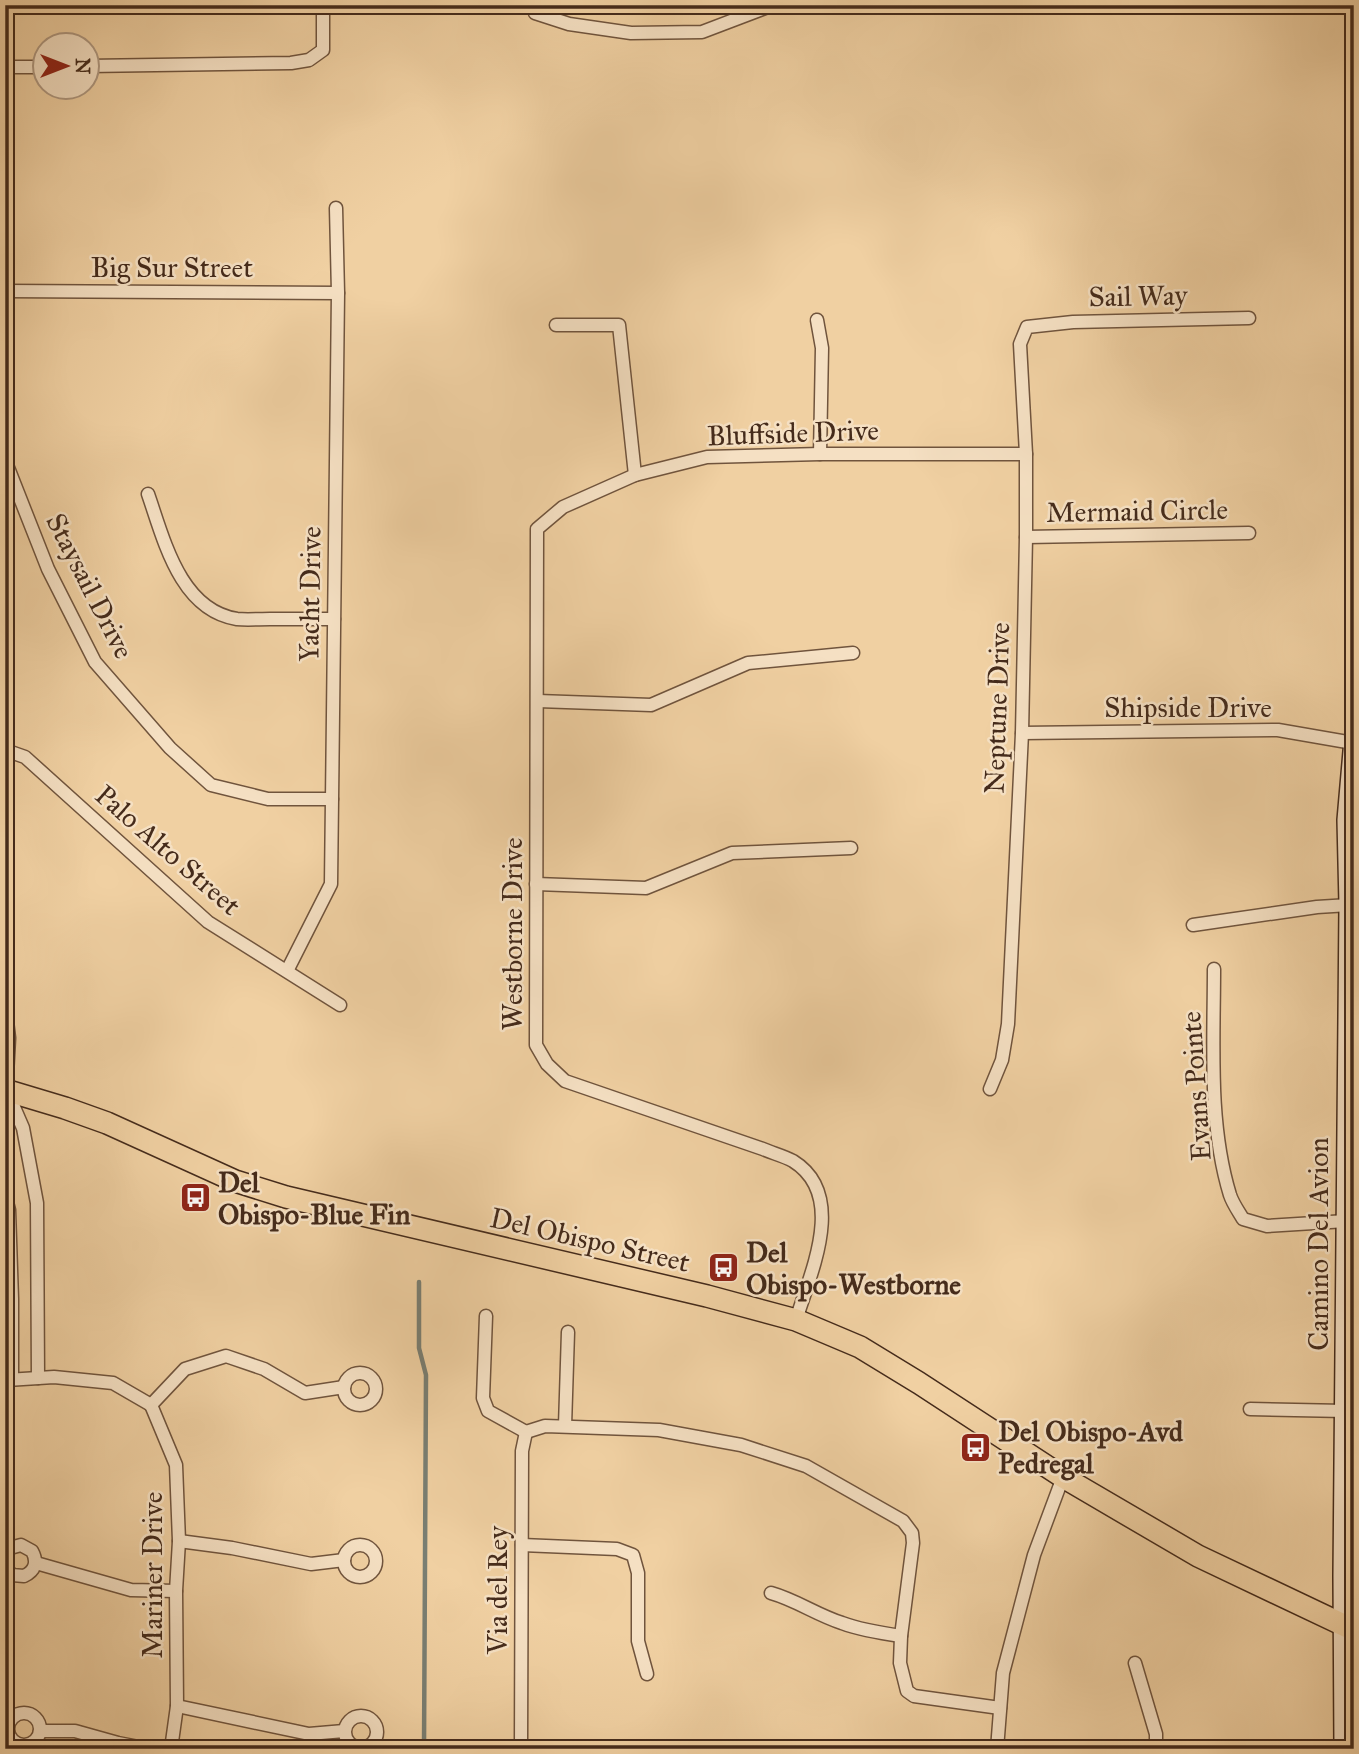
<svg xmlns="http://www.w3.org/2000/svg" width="1359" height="1754" font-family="'IM FELL Great Primer',serif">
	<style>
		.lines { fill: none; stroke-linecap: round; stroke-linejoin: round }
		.stream { stroke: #797e72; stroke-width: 4.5 }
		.street-casing { stroke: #70543d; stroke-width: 15 }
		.secondary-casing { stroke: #452b1b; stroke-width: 22 }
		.primary-casing { stroke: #452b1b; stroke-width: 24 }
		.street { stroke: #f5e0c3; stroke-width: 12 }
		.secondary { stroke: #f5e0c3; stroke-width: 19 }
		.primary { stroke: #f0d0a2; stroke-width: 21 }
		.labels { text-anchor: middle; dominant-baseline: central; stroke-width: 5; stroke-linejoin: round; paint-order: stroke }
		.street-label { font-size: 28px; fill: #452b1b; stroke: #f5e0c3 }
		.poi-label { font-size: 28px; font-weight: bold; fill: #452b1b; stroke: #f5e0c3; text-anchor: start }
	</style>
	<rect width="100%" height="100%" fill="#f0d0a2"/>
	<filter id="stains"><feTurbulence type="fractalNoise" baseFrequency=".00286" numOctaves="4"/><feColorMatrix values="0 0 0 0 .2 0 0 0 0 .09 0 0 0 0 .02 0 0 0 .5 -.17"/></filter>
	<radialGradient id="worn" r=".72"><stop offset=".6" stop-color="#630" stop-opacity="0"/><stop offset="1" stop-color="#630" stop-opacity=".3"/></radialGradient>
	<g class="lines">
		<polyline class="stream" points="419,1282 419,1348 426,1375 424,1749"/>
		<defs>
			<g id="street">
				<polyline points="536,5 535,13 569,24 631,33 702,32 773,5"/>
				<polyline points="88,66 291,63 309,60 323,50 323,5"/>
				<polyline points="5,67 46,67"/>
				<polyline points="5,291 338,293"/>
				<polyline points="817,320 822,348 820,454"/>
				<polyline points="556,325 619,325 635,475"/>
				<polyline points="5,460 48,569 95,662 170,748 211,785 268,799 332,799"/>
				<path d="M148,494C164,540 180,610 237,619C247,620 259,619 270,619C291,619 313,619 334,619"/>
				<polyline points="1026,537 1249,533"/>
				<polyline points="538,701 651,705 748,663 853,653"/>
				<polyline points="1022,733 1278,730 1353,743"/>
				<polyline points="5,750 25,757 208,922 340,1005"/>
				<polyline points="536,884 646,888 732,853 851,848"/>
				<polyline points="1193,925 1317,907 1349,905"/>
				<path d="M1214,969C1214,1043 1208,1123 1230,1195C1233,1204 1239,1212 1243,1219L1267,1226L1346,1221"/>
				<polyline points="287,971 331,884 338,293 336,208"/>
				<polyline points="5,1004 9,1038 6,1094"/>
				<polyline points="990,1089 1002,1060 1008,1024 1022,733 1026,537 1026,454 1020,344 1027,327 1073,322 1249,318"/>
				<polyline points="7,1091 23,1128 37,1203 38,1378"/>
				<polyline points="5,1194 9,1210 12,1299 12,1380"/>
				<polyline points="486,1316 483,1398 488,1411 526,1432"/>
				<path d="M796,1320C810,1274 848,1195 793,1161C784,1156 772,1153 763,1149L565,1081L547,1064L536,1045L537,529L563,507L635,475L707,457L820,454H1026"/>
				<circle cx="360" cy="1389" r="16"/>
				<polyline points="7,1380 54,1377 113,1383 151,1405"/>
				<polyline points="151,1405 176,1465 179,1541 176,1591 177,1706 171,1749"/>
				<polyline points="151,1405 185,1369 226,1356 264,1369 305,1393 344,1387"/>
				<polyline points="1250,1409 1345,1411"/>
				<polyline points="565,1426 568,1332"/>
				<polyline points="526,1432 545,1426 659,1430 741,1445 806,1466 903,1521 912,1533 913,1543 901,1636 900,1663 907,1691 914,1696 1000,1708"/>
				<polyline points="179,1541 232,1548 311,1564 344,1560"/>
				<polyline points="522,1545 617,1549 633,1555 638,1573 638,1641 647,1674"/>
				<circle cx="360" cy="1561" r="16"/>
				<path d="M5,1554L10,1548L21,1545L32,1551C38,1562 35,1571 24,1576L12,1575L5,1567"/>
				<polyline points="36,1563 131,1590 176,1591"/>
				<path d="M771,1593C796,1600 817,1615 842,1623C861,1630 880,1633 901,1636"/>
				<polyline points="1135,1663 1156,1734 1156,1749"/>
				<polyline points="177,1706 309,1734 344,1731"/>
				<circle cx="24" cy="1729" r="16"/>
				<circle cx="361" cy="1732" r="16"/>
				<polyline points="40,1731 75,1731 118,1743 149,1749"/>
				<polyline points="521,1749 522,1451 526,1432"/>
				<polyline points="997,1749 1003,1673 1034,1555 1063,1477"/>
			</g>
			<polyline id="secondary" points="1344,1749 1343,1576 1349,905 1347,820 1354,740"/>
			<polyline id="primary" points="5,1090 65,1108 107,1123 235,1181 286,1197 707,1296 796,1320 860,1347 919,1383 1063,1477 1198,1556 1354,1630"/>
		</defs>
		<use href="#street" class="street-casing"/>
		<use href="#secondary" class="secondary-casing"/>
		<use href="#primary" class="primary-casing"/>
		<use href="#street" class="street"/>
		<use href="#secondary" class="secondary"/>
		<use href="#primary" class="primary"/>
	</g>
	<defs>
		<symbol id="bus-square" viewBox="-11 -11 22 22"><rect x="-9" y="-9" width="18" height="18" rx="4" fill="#8f2418" stroke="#f5e0c3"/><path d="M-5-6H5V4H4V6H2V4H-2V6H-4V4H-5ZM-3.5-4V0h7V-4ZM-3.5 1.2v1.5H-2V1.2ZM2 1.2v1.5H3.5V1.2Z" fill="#fff"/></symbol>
	</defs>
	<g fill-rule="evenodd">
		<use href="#bus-square" x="178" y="1180" width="35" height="35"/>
		<use href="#bus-square" x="706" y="1250" width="35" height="35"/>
		<use href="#bus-square" x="958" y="1430" width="35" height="35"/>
	</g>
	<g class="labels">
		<g class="street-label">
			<text x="172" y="267">Big Sur Street</text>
			<text transform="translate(1138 296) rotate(-1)">Sail Way</text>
			<text transform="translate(793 433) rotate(-2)">Bluffside Drive</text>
			<text transform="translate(1137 511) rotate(-1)">Mermaid Circle</text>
			<text transform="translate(90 586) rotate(63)">Staysail Drive</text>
			<text transform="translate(310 594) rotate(-89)">Yacht Drive</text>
			<text x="1188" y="707">Shipside Drive</text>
			<text transform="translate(997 708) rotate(-88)">Neptune Drive</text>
			<text transform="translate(168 850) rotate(41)">Palo Alto Street</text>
			<text transform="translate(512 934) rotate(-90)">Westborne Drive</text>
			<text transform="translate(1196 1086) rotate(-94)">Evans Pointe</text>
			<text transform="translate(590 1240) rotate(13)">Del Obispo Street</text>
			<text transform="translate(1318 1244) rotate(-90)">Camino Del Avion</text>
			<text transform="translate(152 1575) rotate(-90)">Mariner Drive</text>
			<text transform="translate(497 1590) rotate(-90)">Via del Rey</text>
		</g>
		<g class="poi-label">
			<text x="218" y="1182">Del<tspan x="218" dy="32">Obispo-Blue Fin</tspan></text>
			<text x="746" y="1252">Del<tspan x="746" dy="32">Obispo-Westborne</tspan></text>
			<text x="998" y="1431">Del Obispo-Avd<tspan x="998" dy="32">Pedregal</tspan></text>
		</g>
	</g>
	<rect width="1359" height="1754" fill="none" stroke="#f0d0a2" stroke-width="28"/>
	<rect x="7" y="7" width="1345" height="1740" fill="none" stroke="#452b1b" stroke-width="3.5"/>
	<rect x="14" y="14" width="1331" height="1726" fill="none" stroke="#452b1b" stroke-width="2"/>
	<g transform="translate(66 66) rotate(90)"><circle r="33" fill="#f5e0c3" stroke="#af9880" stroke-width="2"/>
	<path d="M0-5L12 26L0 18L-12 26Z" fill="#8f2418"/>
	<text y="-10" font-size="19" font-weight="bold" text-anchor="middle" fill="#452b1b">N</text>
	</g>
	<rect width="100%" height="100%" filter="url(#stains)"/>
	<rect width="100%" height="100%" fill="url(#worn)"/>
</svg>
